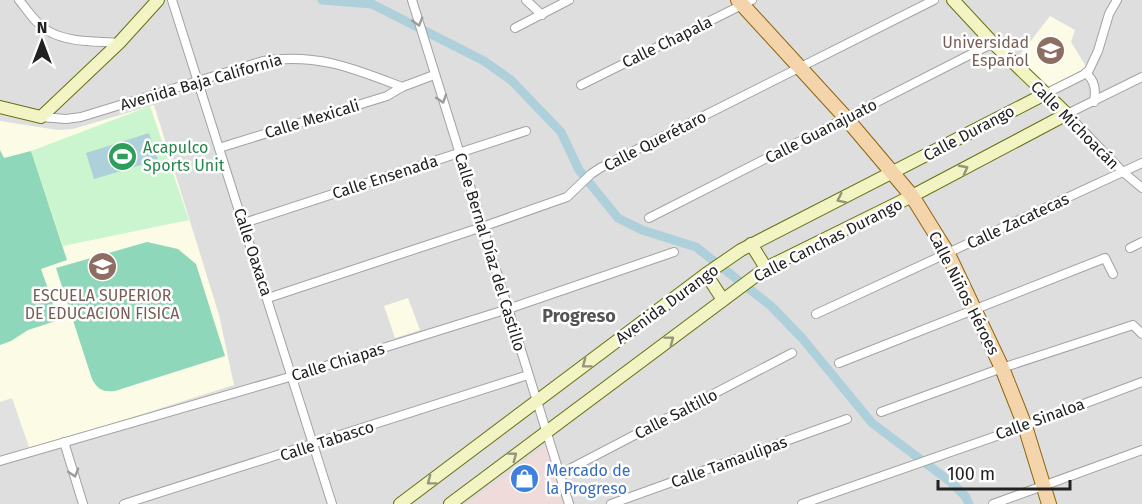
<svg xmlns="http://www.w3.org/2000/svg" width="1142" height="504" font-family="'Fira Sans',sans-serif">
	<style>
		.residential { fill: #dfdede }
		.commercial { fill: #efdbda }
		.education { fill: #fcfce6 }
		.park { fill: #cbf5ce }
		.pitch { fill: #8fd7bb }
		.parking { fill: #e1e1e1 }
		.water { fill: #aed0da }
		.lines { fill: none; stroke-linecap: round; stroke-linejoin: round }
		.canal { stroke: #aed0da; stroke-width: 9 }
		.street-casing { stroke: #a2a2a2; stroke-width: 10 }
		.secondary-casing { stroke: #677110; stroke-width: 14 }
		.primary-casing { stroke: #90640f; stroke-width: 16 }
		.street { stroke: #fff; stroke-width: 8 }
		.secondary { stroke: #f2f4c3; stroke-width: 12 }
		.primary { stroke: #f4d4ab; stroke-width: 14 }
		.oneway { stroke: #9b9b9b }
		.oneway2 { stroke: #94957a }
		.labels { text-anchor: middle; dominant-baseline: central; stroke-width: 5; stroke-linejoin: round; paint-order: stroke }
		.street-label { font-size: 16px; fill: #212121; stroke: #fff }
		.education-label { font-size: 16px; fill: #785e54; stroke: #fff; text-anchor: end }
		.leisure-label { font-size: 16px; fill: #27864d; stroke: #fff; text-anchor: start }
		.shop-label { font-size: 16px; fill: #366cbe; stroke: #fff; text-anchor: start }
		.neighbourhood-label { font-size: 18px; font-weight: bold; fill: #545454; stroke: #fff }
	</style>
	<rect width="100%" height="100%" fill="#f1eee9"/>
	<rect class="residential" x="0" y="0" width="1142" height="504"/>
	<polygon class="commercial" points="546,445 560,498 563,504 466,504"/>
	<g class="education">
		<polygon points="1050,16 1075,30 1071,42 1087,68 1046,89 1016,60"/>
		<polygon points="154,105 219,315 234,385 0,459 0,121 58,130 73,129"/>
		<polygon points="408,298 420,330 395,338 384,306"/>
	</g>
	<polygon class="park" points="150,106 189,220 63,246 31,151"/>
	<g class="pitch">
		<polygon points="0,150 4,158 31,151 67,260 41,269 59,320 28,330 11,341 0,345"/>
		<path d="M147,242L178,249L196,264L225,356L115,391C103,392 98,390 92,379L56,268Z"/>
	</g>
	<polygon class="parking" points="12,398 29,447 0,457 0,402"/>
	<polygon class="water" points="149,133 158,160 94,179 86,153"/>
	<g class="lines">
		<polyline class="canal" points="322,0 372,4 484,61 511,80 561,132 579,170 618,218 642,230 696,247 771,306 802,338 872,423 952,483 965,496 969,504"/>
		<defs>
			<g id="street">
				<path d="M19,0C28,11 36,24 48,31C69,43 96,41 119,43"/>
				<polyline points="172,0 332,504"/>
				<polyline points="412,0 569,504"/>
				<polyline points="526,0 542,15"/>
				<polyline points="515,28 569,0"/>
				<path d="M1086,73C1095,81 1096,90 1094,102"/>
				<polyline points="1142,77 1067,114 1123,172 1142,188"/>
				<polyline points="581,85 752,0"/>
				<polyline points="1045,94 1083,75 1089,70 1098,51 1109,14 1117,0"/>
				<path d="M41,117L66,119L81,117L263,61C317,53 353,68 402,87"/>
				<polyline points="219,148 387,96 402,87 434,75"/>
				<polyline points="649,218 993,43"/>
				<polyline points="244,223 526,131"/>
				<polyline points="1130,248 1142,242"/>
				<polyline points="268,298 482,227 567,197 591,174 600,168 934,0"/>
				<polyline points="816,314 1142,163"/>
				<polyline points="839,363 1105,258 1113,274"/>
				<polyline points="881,412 1002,368 1133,325 1142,334"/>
				<polyline points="64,442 83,504"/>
				<polyline points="0,461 293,376 508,309 674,252"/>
				<polyline points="560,474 792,353"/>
				<polyline points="124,504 528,375"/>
				<polyline points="611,504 847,419"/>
				<polyline points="802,504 1025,426 1142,382"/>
				<polyline points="993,504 1142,450"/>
			</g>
			<g id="secondary">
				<polyline points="0,107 41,117 119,43 158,0"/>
				<polyline points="751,244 766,268"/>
				<polyline points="706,274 723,300"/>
				<polyline points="400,504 706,274 741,250 1045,94"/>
				<polyline points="450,504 766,268 912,196 1067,114 993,43 953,0"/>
			</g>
			<polyline id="primary" points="738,0 846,118 912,196 948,254 1002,368 1025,426 1049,504"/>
		</defs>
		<use href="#street" class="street-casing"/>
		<use href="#secondary" class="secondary-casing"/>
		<use href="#primary" class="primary-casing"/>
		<use href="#street" class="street"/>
		<use href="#secondary" class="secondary"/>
		<use href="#primary" class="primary"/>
	</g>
	<defs><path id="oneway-chevron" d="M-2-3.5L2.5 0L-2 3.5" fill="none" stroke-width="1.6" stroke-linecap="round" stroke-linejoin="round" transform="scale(1.5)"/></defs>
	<g class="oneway">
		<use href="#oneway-chevron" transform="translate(418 22) rotate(74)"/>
		<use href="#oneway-chevron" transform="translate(442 99) rotate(72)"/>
		<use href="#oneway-chevron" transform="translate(74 473) rotate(73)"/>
	</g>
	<g class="oneway2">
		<use href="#oneway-chevron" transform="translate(964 169) rotate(-28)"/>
		<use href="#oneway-chevron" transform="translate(841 199) rotate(154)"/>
		<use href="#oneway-chevron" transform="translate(670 340) rotate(-37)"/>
		<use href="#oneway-chevron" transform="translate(586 364) rotate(143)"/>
		<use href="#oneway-chevron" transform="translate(513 456) rotate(-37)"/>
		<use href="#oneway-chevron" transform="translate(431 481) rotate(143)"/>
	</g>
	<defs>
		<symbol id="university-disc" viewBox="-11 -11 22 22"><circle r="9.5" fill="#8d6e63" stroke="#fff"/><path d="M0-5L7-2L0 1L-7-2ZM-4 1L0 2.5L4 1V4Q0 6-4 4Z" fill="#fff"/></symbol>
		<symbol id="stadium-disc" viewBox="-11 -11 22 22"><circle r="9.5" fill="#2e9e5b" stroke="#fff"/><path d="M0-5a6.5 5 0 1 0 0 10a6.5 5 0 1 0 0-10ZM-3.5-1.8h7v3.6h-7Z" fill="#fff"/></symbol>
		<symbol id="school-disc" viewBox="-11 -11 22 22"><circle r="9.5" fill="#8d6e63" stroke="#fff"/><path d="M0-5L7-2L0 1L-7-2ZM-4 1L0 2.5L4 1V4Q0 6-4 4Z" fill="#fff"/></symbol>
		<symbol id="shop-disc" viewBox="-11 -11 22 22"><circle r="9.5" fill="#3f7fe0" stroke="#fff"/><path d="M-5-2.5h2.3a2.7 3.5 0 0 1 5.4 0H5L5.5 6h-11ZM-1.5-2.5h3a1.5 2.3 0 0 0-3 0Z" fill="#fff"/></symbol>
	</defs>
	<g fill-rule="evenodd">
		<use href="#university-disc" x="1034" y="34" width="33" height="33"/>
		<use href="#stadium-disc" x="106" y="140" width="33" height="33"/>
		<use href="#school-disc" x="86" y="250" width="33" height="33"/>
		<use href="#shop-disc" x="508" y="462" width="33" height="33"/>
	</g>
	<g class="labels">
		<g class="street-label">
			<text transform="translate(667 42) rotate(-26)">Calle Chapala</text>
			<text transform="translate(201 82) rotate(-16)">Avenida Baja California</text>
			<text transform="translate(312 119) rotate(-17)">Calle Mexicali</text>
			<text transform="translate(1075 125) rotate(45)">Calle Michoacán</text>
			<text transform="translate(821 131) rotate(-27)">Calle Guanajuato</text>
			<text transform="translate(969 133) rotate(-28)">Calle Durango</text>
			<text transform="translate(655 141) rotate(-27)">Calle Querétaro</text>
			<text transform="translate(385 177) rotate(-18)">Calle Ensenada</text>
			<text transform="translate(1018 221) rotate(-25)">Calle Zacatecas</text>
			<text transform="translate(828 240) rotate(-27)">Calle Canchas Durango</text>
			<text transform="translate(253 252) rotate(72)">Calle Oaxaca</text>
			<text transform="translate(490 252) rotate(73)">Calle Bernal Díaz del Castillo</text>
			<text transform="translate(964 293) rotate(63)">Calle Niños Héroes</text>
			<text transform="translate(667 304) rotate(-36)">Avenida Durango</text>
			<text transform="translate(338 362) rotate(-17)">Calle Chiapas</text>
			<text transform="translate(676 414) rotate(-27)">Calle Saltillo</text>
			<text transform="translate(1040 419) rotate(-20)">Calle Sinaloa</text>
			<text transform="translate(327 441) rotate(-18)">Calle Tabasco</text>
			<text transform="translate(729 462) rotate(-20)">Calle Tamaulipas</text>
		</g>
		<g class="education-label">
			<text x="1029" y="42">Universidad<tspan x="1029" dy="18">Español</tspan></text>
			<text x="102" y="295" text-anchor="middle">ESCUELA SUPERIOR<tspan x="102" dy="18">DE EDUCACION FISICA</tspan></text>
		</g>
		<g class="leisure-label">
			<text x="143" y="147">Acapulco<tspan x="143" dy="18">Sports Unit</tspan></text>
		</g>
		<g class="shop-label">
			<text x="546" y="470">Mercado de<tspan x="546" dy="18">la Progreso</tspan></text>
		</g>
		<g class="neighbourhood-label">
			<text x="579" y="316">Progreso</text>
		</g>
	</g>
	<g transform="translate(42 42)" stroke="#ffffff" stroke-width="4.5" paint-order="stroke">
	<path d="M0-4.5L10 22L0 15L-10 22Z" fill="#212121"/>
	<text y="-9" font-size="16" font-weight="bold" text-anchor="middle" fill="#212121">N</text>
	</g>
	<path d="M938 480v9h132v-9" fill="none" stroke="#212121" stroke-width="3"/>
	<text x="947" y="480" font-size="18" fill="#212121" stroke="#ffffff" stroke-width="4.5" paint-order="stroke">100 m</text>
</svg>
